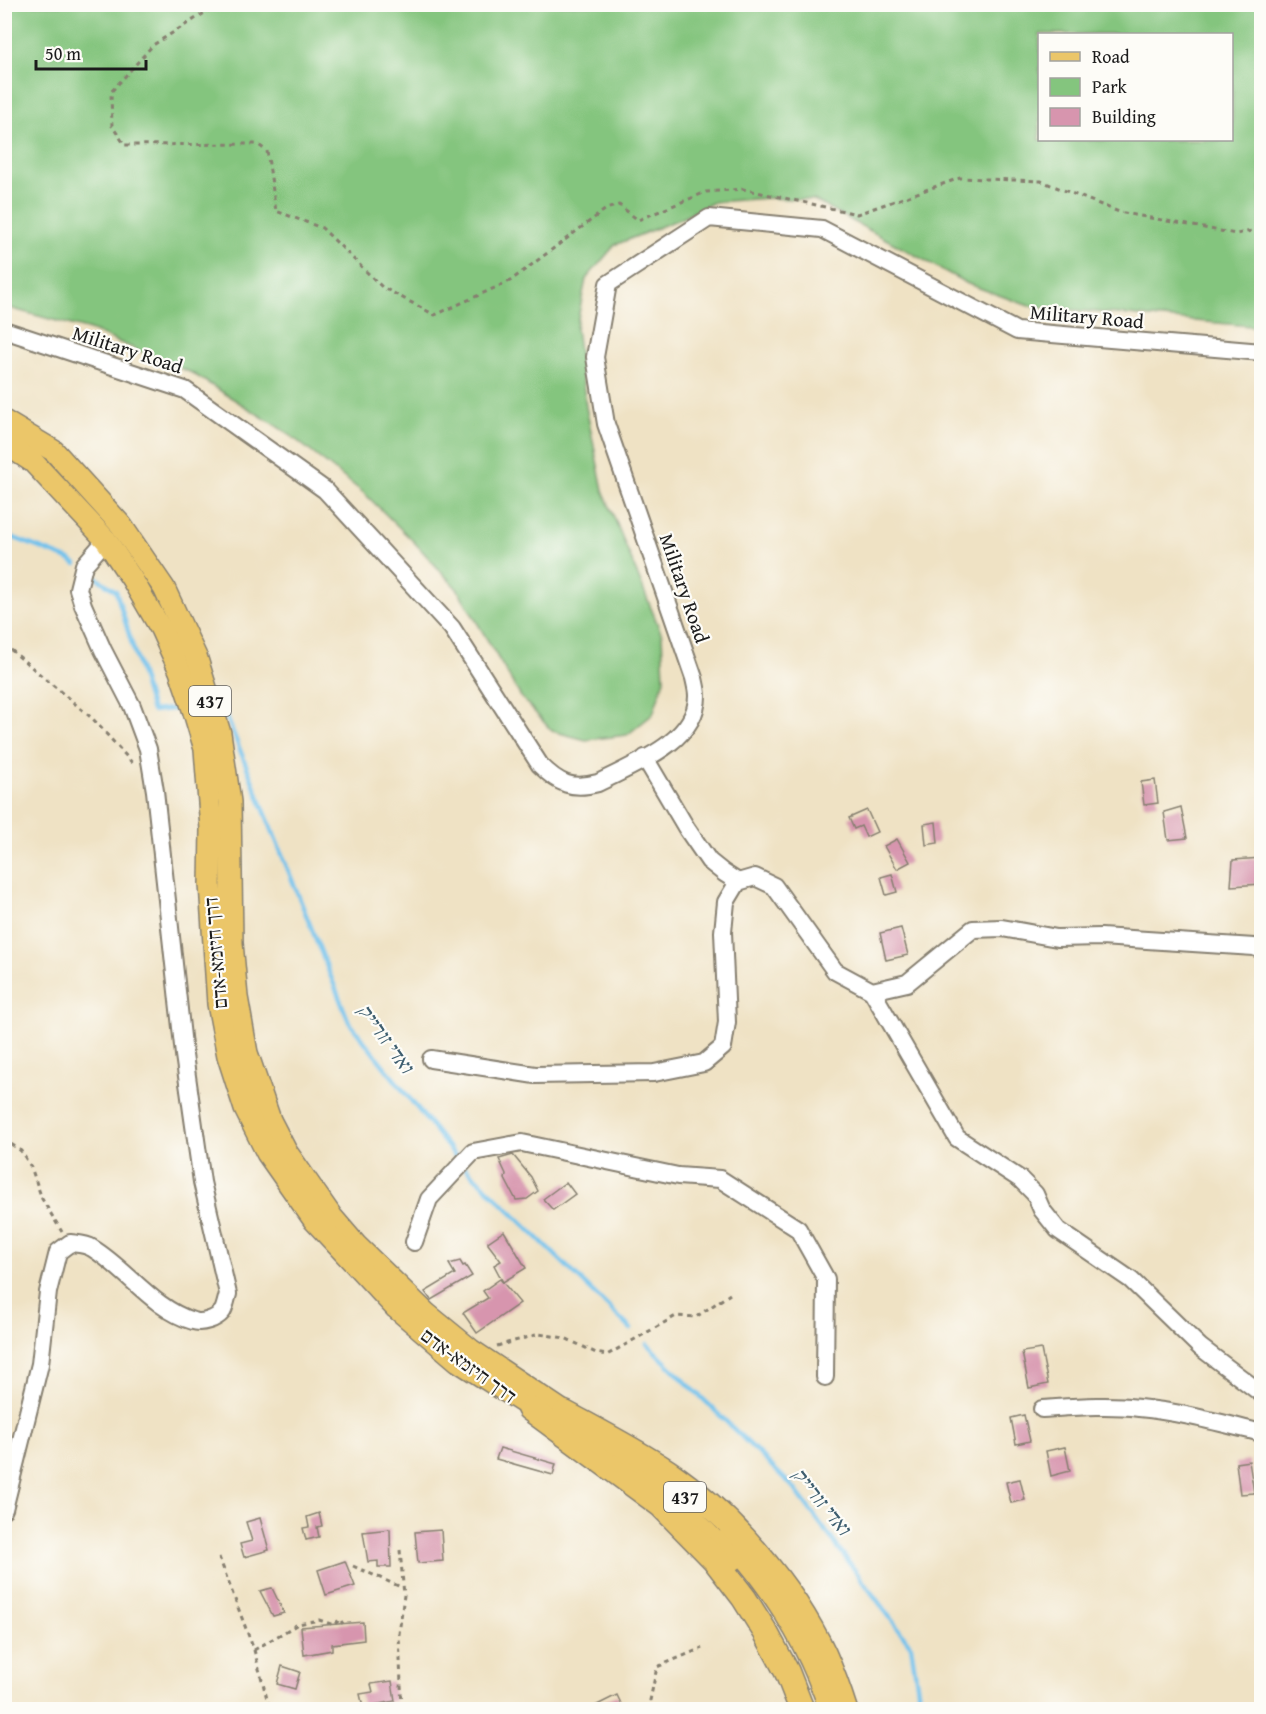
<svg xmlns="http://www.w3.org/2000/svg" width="1266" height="1714" font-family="'Gentium Book Plus','Frank Ruhl Libre',serif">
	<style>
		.green { fill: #84c57e; stroke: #50704d; stroke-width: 1.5; fill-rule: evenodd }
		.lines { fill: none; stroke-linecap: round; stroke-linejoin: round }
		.stream { stroke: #70c1ec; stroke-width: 4.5 }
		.building { fill: #d795ae }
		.minor-casing { stroke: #867f70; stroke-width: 20 }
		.major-casing { stroke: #867f70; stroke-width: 24 }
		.highway-casing { stroke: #867f70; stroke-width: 27 }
		.path { stroke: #867f70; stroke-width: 3; stroke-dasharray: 4.5 4.5; stroke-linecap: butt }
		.minor { stroke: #fff; stroke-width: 16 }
		.major { stroke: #ebc669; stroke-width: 21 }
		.highway { stroke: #ebc669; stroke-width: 24 }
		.labels { text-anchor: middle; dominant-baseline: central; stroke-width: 4.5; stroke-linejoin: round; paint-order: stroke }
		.shield { fill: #fdfcf7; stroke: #605f5e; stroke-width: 1.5 }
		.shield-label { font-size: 18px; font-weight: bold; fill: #1c1c1c }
		.street-label { font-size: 20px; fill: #1c1c1c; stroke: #fdfcf7 }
		.water-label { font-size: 21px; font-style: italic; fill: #3e5e6f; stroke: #fdfcf7 }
	</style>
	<rect width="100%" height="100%" fill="#fdfcf7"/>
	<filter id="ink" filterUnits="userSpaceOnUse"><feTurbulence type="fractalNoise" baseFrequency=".0167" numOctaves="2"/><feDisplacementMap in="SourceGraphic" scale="12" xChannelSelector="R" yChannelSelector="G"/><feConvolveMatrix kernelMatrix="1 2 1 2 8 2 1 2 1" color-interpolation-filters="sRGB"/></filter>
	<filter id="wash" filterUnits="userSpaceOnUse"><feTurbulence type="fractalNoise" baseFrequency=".008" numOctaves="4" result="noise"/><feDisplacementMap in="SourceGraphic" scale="24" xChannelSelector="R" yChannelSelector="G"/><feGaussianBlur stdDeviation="1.35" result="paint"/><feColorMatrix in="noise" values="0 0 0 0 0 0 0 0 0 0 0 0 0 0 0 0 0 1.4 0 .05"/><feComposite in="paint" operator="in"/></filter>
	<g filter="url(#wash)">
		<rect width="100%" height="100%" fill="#efe2c4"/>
		<path class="green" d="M4,5H1261V327L1029,306L968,284L814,200L768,198L714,202L682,218L615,245L586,279L576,328L586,407L603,490L662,635L664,680L653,714L627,735L586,740L552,731L521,697L458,590L414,542L365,494L286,432L192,373L90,330L5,307ZM1040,34H1232V140H1040Z"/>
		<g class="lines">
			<g class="stream">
				<polyline points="4,534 68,559 76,564"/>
				<polyline points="91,574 116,591 152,711 174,709"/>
				<polyline points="224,710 349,1022 459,1161"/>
				<polyline points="465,1167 631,1329"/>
				<polyline points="647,1344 794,1488 911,1646 921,1710"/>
			</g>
		</g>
		<g id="blocks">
			<g class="building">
				<polygon points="1155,780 1158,803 1144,805 1141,782"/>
				<polygon points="1181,807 1187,838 1168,840 1164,812"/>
				<polygon points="867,810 877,832 866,837 861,826 854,829 849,818"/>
				<polygon points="936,822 938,843 926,845 924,824"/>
				<polygon points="897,839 910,862 897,869 884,846"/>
				<polygon points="1262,858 1262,884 1231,886 1233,860"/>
				<polygon points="892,874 897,892 886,895 881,877"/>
				<polygon points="901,928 908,955 886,960 880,933"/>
				<polygon points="513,1155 531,1177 538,1191 527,1199 516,1200 505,1179 506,1174 499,1159"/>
				<polygon points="566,1182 575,1194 553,1210 543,1199"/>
				<polygon points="504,1231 526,1268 503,1282 494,1265 501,1261 488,1244 488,1242"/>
				<polygon points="460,1261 463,1266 465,1265 472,1276 431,1300 425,1292 455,1274 449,1264"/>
				<polygon points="500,1279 520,1303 477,1333 463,1313 488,1298 483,1291"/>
				<polygon points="1041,1349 1048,1384 1029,1388 1022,1352"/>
				<polygon points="1024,1415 1030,1441 1016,1444 1011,1418"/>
				<polygon points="1065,1447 1070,1471 1051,1476 1046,1451"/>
				<polygon points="500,1448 556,1464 553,1475 496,1459"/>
				<polygon points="1249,1461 1254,1493 1240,1494 1236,1463"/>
				<polygon points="1020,1479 1025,1500 1011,1503 1006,1482"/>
				<polygon points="319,1513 322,1526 317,1527 319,1537 306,1540 303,1528 309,1527 307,1517"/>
				<polygon points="260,1518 269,1550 244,1557 240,1544 252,1541 246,1522"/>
				<polygon points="390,1529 391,1567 378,1567 378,1561 368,1562 363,1532"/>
				<polygon points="441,1530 443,1561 418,1563 415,1532"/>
				<polygon points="345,1561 355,1586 326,1595 318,1570"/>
				<polygon points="272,1588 284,1613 273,1616 260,1591"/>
				<polygon points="363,1622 364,1640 332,1644 332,1650 304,1655 301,1627"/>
				<polygon points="282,1666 300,1672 295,1689 277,1684"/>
				<polygon points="392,1681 395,1701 363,1707 360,1694 373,1692 371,1684"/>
				<polygon points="617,1695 624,1710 587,1710"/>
			</g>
		</g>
	</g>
	<g filter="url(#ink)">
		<use href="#blocks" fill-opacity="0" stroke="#867f70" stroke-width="1.5"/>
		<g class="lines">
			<defs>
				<g id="minor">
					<path d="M4,330L185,390L325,490L452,628L540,765C559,784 572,790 598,783C632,765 697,742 697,696C697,690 695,683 694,678L606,424L595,357L608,284L709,218L822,229L1017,331L1262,352"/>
					<polyline points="645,758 687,829 709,861 724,873 738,882"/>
					<polyline points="872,991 957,1138 1020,1179 1035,1194 1042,1210 1058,1230 1131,1280 1200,1347 1262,1394"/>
					<polyline points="431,1059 535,1075 654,1073 704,1063 723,1047 727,1022 723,932 726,902 738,882 755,877 774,886 835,971 872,991 907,983 973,929 1002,928 1057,938 1101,937 1254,947 1262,950"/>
					<polyline points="414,1242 429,1199 473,1152 522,1143 678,1176 720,1179 798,1229 826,1279 825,1377"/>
					<path d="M1042,1409C1074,1407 1108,1404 1139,1408C1181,1412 1221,1423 1262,1433"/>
					<path d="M4,1509L40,1364L48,1292L58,1252L70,1243C77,1244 86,1244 92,1248C127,1269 153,1309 193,1321C202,1324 216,1319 222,1312C225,1308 226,1300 228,1294L202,1182L184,1055L155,791L148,749L132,706L103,650L83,605L78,589L84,565L106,540"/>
				</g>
				<g id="major">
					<polyline points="4,421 54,451 121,525 164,588 197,659 220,733 230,802 232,943 237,997 247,1053 270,1120 286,1151 332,1217 356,1245 427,1314 471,1350 579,1422"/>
					<polyline points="4,443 33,462 106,540 132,579 161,629 180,671 193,709 205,749 211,829 210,884 218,1004 228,1056 245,1109 267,1153 314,1220 396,1308 458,1361 543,1415"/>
					<path d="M596,1446C607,1452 619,1458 629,1465C667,1492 702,1526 732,1560"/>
					<path d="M728,1538C772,1587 810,1646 830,1710"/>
				</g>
				<g id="highway">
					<polyline points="529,1408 661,1505 714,1559 744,1598 766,1633 787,1672 802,1710"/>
					<path d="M565,1413C600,1432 635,1450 668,1472C730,1514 792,1586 824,1654C832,1672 839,1691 845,1710"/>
				</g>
			</defs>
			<use href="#minor" class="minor-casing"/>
			<use href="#major" class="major-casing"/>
			<use href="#highway" class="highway-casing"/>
			<g class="path">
				<polyline points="219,4 153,45 111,92 112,126 125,145 257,144 267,151 276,211 322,228 382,287 435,315 510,281 606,209 619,205 638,220 706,192 743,189 857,214 960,178 1041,181 1119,212 1236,234 1262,229"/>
				<polyline points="4,644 93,719 135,766"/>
				<polyline points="4,1139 21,1151 31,1167 42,1199 62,1232"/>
				<polyline points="497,1346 539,1334 565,1338 596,1353 607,1355 676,1316 696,1317 730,1294"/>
				<polyline points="400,1550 404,1595 399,1634 402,1710"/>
				<polyline points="219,1557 254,1650 270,1710"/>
				<polyline points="353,1566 403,1588"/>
				<polyline points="254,1650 298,1624 319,1620 334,1625 340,1619 343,1624"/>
				<polyline points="648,1710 657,1667 702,1648"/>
			</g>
			<use href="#minor" class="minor"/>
			<use href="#major" class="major"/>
			<use href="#highway" class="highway"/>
		</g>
	</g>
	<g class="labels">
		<g class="shield">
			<rect x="189" y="686" width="42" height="30" rx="4.5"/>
			<rect x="664" y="1482" width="42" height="30" rx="4.5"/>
		</g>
		<g class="shield-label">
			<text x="210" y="701">437</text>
			<text x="685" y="1497">437</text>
		</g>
		<g class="street-label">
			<text transform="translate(1087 316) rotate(5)">Military Road</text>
			<text transform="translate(128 349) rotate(18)">Military Road</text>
			<text transform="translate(685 588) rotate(71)">Military Road</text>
			<text transform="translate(215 953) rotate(-95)">דרך חיזמא-אדם</text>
			<text transform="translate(469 1365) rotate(36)">דרך חיזמא-אדם</text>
		</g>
		<g class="water-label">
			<text transform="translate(386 1038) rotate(54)">ואדי זורייק</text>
			<text transform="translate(822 1501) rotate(51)">ואדי זורייק</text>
		</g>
	</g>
	<rect width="1266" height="1714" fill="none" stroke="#fdfcf7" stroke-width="24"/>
	<rect x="1038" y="33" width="195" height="108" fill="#fdfcf7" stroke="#a3a29f" stroke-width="1.5"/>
	<rect x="1050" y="52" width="30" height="9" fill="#ebc669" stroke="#a3a29f" stroke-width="1.5"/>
	<text x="1092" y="63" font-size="18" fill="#1c1c1c">Road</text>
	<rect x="1050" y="78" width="30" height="18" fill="#84c57e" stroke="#a3a29f" stroke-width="1.5"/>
	<text x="1092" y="93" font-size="18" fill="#1c1c1c">Park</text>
	<rect x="1050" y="108" width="30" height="18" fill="#d795ae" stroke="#a3a29f" stroke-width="1.5"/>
	<text x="1092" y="123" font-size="18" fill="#1c1c1c">Building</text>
	<path d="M36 60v9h110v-9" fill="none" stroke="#1c1c1c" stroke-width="3"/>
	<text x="45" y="60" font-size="18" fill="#1c1c1c" stroke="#fdfcf7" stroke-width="4.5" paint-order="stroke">50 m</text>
</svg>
